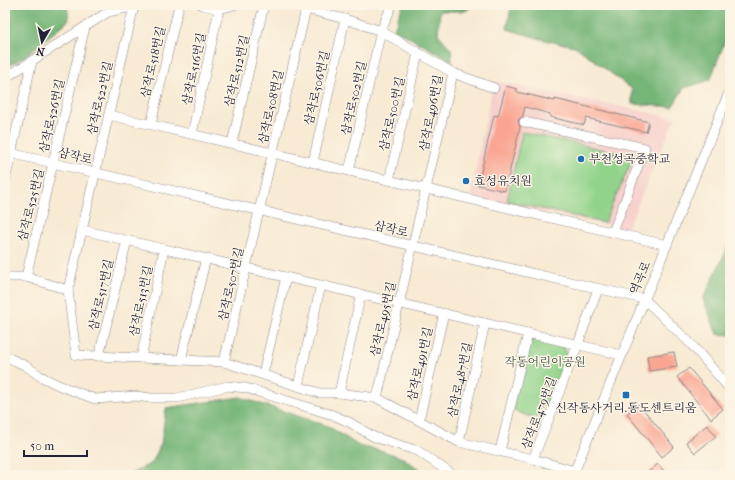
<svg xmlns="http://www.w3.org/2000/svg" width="735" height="480" font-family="'IM FELL French Canon','Noto Serif KR',serif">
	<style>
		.built { fill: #f7d0cb }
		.green { fill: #91d38b; stroke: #5a7a63 }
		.forest { fill: #74b577; stroke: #4b6c59 }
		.building { fill: #faa592 }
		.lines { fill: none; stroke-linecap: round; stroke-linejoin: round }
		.minor-casing { stroke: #8d8687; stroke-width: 10 }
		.minor { stroke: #fff; stroke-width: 9 }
		.poi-dot { fill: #1f6fb2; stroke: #fcf5e5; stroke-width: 1.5 }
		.labels { text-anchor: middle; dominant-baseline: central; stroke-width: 3; stroke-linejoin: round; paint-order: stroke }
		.street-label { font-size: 12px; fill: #22223b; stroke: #fcf5e5 }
		.poi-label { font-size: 12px; fill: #22223b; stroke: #fcf5e5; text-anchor: start }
		.park-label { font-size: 12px; fill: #435753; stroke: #fcf5e5 }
	</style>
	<rect width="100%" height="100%" fill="#fcf5e5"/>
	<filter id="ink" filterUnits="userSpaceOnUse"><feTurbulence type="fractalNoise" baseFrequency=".025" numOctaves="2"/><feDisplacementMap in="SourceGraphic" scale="8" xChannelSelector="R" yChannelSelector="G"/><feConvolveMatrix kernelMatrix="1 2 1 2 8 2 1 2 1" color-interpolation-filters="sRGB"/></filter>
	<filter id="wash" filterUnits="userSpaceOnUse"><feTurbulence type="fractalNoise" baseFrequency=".012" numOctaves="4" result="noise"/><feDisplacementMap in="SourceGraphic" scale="16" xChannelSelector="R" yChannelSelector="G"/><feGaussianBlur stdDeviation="0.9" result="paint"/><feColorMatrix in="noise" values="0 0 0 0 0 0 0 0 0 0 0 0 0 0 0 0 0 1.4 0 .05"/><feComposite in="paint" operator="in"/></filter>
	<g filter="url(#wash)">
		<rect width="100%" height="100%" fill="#f8ead3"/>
		<polygon class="built" points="494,81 675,118 627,229 470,197"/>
		<g class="green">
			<polygon points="522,132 634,156 604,223 507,201"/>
			<polygon points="535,337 561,343 570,358 545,418 528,416 512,410 526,349"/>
		</g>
		<g class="forest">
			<polygon points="5,5 67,5 69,20 24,57 5,68"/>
			<polygon points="403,5 473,5 466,11 440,11 438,34 451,49 452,61 394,29"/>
			<polygon points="508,5 730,5 730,28 710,80 684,88 672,107 632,104 632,89 575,46 548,41 507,29 511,7"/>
			<polygon points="730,236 730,335 717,334 703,299 726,251"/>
			<polygon points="240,397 328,426 359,446 383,451 403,458 428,475 128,475 152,463 161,444 166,408"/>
		</g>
		<g id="blocks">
			<g class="building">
				<polygon points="506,86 517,89 517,92 555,101 555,99 649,122 646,132 586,118 584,125 550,117 550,114 525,107 523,116 518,120 520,127 505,191 478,185 494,115 498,116"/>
				<polygon points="674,352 677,367 649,371 647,356"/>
				<polygon points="689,368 723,409 711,419 677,377"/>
				<polygon points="639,404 674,447 662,457 627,414"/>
				<polygon points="707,425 716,436 695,453 686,442"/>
				<polygon points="658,464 667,475 645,475"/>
			</g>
		</g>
	</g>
	<g filter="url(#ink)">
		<use href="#blocks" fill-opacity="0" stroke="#8d8687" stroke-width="1"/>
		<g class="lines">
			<defs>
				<g id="minor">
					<polyline points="202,5 219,9 234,5"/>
					<polyline points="290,5 345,19 381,31 453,73 494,88"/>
					<polyline points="134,6 68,290 76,355 224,362 319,393 339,393 377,398 459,442 533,459 575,471"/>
					<polyline points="5,78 108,12 140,5"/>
					<polyline points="109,115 667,245"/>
					<polyline points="524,122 645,148 613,232"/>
					<polyline points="151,124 179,5"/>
					<polyline points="192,134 219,9"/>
					<polyline points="232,143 264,5"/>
					<polyline points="5,152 644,299 691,344 730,389"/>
					<polyline points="313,162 345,19"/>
					<polyline points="349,171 381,31 392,5"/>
					<polyline points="389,180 418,53"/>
					<polyline points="5,181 32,61"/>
					<polyline points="82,230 622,355"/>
					<polyline points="5,277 26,277 68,290"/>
					<polyline points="26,277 85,27"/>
					<polyline points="5,356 26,366 40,376 58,385 95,399 136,396 150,398 177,398 228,386 246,388 333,415 349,422 374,437 418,451 453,475"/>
					<polyline points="99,356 127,240"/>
					<polyline points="141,358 164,249"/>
					<polyline points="181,360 206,258"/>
					<polyline points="224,362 306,9"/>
					<polyline points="263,374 286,277"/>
					<polyline points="298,386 321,285"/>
					<polyline points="339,393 361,294"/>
					<polyline points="377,398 453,73"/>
					<polyline points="419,420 444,313"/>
					<polyline points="459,442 485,323"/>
					<polyline points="500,451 528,333"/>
					<polyline points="533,459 578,344 598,289"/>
					<polyline points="573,475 730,90"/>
				</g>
			</defs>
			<use href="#minor" class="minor-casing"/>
			<use href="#minor" class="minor"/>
		</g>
	</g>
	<g class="poi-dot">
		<circle cx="581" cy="159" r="4"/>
		<circle cx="466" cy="181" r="4"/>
		<rect x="622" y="391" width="8" height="8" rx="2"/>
	</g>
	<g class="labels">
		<g class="street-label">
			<text transform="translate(153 62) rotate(-77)">삼작로518번길</text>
			<text transform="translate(194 69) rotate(-78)">삼작로516번길</text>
			<text transform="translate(237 71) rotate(-77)">삼작로512번길</text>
			<text transform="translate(317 88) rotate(-77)">삼작로506번길</text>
			<text transform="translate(100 98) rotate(-77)">삼작로522번길</text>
			<text transform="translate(354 98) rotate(-77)">삼작로502번길</text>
			<text transform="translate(271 107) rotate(-77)">삼작로508번길</text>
			<text transform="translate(431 113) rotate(-79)">삼작로496번길</text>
			<text transform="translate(392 114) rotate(-77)">삼작로500번길</text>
			<text transform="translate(52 116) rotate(-77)">삼작로526번길</text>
			<text transform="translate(75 156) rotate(14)">삼작로</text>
			<text transform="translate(31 205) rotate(-76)">삼작로525번길</text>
			<text transform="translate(391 229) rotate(13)">삼작로</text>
			<text transform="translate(640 278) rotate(-67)">역곡로</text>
			<text transform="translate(231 284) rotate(-77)">삼작로507번길</text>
			<text transform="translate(101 295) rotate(-77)">삼작로517번길</text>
			<text transform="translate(141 301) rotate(-78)">삼작로513번길</text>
			<text transform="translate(383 319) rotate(-77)">삼작로495번길</text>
			<text transform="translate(420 364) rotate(-77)">삼작로491번길</text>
			<text transform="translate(460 380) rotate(-78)">삼작로487번길</text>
			<text transform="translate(539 413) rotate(-69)">삼작로479번길</text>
		</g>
		<g class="poi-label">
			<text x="589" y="159">부천성곡중학교</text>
			<text x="474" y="181">효성유치원</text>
			<text x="626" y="408" text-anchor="middle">신작동사거리.동도센트리움</text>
		</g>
		<g class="park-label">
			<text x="545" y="362">작동어린이공원</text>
		</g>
	</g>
	<rect width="735" height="480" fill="none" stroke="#fcf5e5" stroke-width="20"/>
	<g transform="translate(42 42) rotate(189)" stroke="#fcf5e5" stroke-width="3" paint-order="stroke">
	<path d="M0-3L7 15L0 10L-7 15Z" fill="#22223b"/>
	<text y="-6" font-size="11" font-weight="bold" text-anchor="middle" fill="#22223b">N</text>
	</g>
	<path d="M24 450v6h63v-6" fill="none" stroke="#22223b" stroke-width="2"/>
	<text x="30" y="450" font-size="12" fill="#22223b" stroke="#fcf5e5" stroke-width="3" paint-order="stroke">50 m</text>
</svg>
